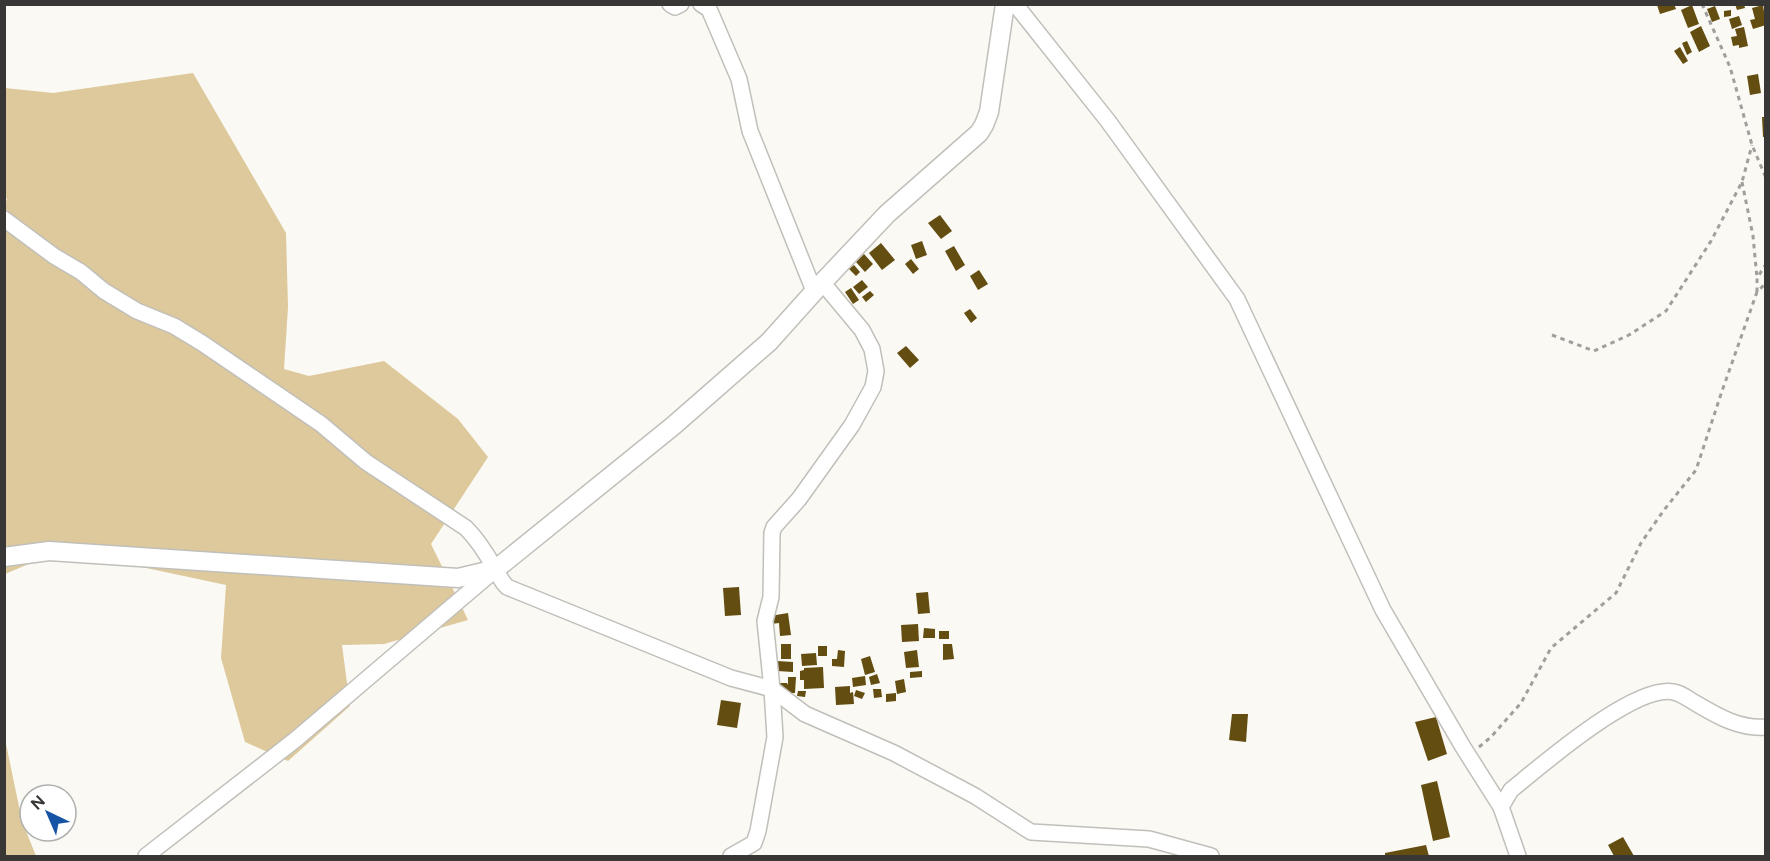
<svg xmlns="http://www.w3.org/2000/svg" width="1770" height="861" font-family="Figtree,sans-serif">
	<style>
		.green { fill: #ddc99b }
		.building { fill: #634d10 }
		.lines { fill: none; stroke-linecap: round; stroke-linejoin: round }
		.minor-casing { stroke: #c1bfba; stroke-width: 18 }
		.tertiary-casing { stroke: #c1bfba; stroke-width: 21 }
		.path { stroke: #a19f9b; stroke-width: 3; stroke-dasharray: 4.5 4.5; stroke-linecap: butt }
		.minor { stroke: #fff; stroke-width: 15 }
		.tertiary { stroke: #fff; stroke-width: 18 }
	</style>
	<rect width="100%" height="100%" fill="#fbf9f4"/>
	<g class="green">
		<polygon points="193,73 286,233 288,307 284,369 309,376 384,361 458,419 488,457 431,544 468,620 384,644 342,645 350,706 288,761 245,742 221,658 226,585 62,550 5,574 4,206 7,199 4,195 5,88 53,93"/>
		<polygon points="5,739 22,821 36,856 5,856"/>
	</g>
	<g class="building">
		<polygon points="1674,4 1676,9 1660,14 1657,5"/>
		<polygon points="1735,4 1744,4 1745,8 1737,10"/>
		<polygon points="1692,5 1699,24 1688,28 1681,10"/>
		<polygon points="1763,5 1766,25 1753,29 1750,20 1755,19 1752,8"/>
		<polygon points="1715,6 1720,19 1712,22 1707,9"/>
		<polygon points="1731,10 1731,16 1724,17 1724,11"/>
		<polygon points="1739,16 1742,25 1732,29 1729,19"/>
		<polygon points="1701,26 1710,46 1699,52 1690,32"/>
		<polygon points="1744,27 1748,46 1739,48 1739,45 1733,46 1731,37 1737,36 1735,29"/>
		<polygon points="1687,41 1692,52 1687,55 1682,43"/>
		<polygon points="1680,47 1688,61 1683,64 1674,51"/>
		<polygon points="1758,74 1761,93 1750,95 1747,76"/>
		<polygon points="1762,117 1766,117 1766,137 1763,137"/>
		<polygon points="940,215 952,231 941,239 928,223"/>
		<polygon points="922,241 927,255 916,259 911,245"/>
		<polygon points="881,243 895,260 882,270 869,253"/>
		<polygon points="954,246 965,265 956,271 945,251"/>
		<polygon points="864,254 873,264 865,272 856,262"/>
		<polygon points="911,259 919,269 913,274 905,264"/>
		<polygon points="854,265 860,272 856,276 849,269"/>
		<polygon points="979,270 988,284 978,290 970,276"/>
		<polygon points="862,280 868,287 859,294 853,287"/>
		<polygon points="851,288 859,300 853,304 845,292"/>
		<polygon points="870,291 874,295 866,302 862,297"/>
		<polygon points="970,309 977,318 971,323 964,313"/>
		<polygon points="906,346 919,360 910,368 897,353"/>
		<polygon points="739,587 741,615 725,616 723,588"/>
		<polygon points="928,592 930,613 918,614 916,593"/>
		<polygon points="788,613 791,635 780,636 779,623 771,624 770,616"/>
		<polygon points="918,624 919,641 902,642 901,625"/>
		<polygon points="924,628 935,629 935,638 923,638"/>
		<rect x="939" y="631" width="10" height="8"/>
		<rect x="781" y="644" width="10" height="15"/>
		<polygon points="943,644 952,644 954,659 943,660"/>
		<rect x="818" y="646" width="9" height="10"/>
		<polygon points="838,650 845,651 844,667 832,666 832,659 837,659"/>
		<polygon points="917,650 919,667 906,668 904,652"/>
		<polygon points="816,653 817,665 802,666 801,654"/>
		<polygon points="870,656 875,672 865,675 861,659"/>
		<polygon points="777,661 793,662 793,672 777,671"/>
		<polygon points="823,667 824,688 804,689 804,680 800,680 800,671 804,670 804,668"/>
		<polygon points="922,671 922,677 910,678 910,672"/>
		<polygon points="877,674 880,683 871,685 869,677"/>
		<polygon points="865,676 866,685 853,687 852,678"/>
		<polygon points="788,677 796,677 795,693 780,693 780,683 787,683 788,685"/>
		<polygon points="904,679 906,692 897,694 895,681"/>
		<polygon points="850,686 850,693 853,692 854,704 836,705 835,687"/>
		<polygon points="873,689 881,689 882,697 874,698"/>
		<polygon points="856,690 865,693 862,699 854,696"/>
		<polygon points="798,691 806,691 805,697 797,696"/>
		<polygon points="896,693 896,701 886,702 886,694"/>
		<polygon points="721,700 741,703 737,728 717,725"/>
		<polygon points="1232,714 1248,714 1246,742 1229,740"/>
		<polygon points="1436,717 1447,754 1428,761 1415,722"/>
		<polygon points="1437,781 1450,837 1433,841 1421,785"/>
		<polygon points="1623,837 1634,856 1614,856 1608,845"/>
		<polygon points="1426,845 1429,856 1385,856 1385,853"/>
	</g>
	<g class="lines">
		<defs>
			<g id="minor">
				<polyline points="670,4 675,7 681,4"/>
				<polyline points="701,4 709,9 739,79 750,131 814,291"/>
				<polyline points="1015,4 1108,121 1237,299 1383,610 1463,747 1501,807"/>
				<path d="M4,219L54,256L81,272L104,291L137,311L174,326L202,343L321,424L366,462L466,528C478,540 486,553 494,567C499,575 500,580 507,587L731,678L772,689L805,714L894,753L975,796L1031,832L1149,839L1211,856"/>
				<polyline points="146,856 295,740 496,569"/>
				<polyline points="731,856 754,843 758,831 775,737 772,689 765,621 771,597 772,533 774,527 799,499 852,425 873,387 876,371 872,349 862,330 822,282"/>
				<path d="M1518,856L1501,807L1511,790C1541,766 1640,679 1677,693C1684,695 1691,701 1697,704C1719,717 1740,729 1766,727"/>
			</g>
			<polyline id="tertiary" points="4,557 49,551 458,578 496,569 673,426 769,342 821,284 887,214 979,133 984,125 989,112 1005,4"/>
		</defs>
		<use href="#minor" class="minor-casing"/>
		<use href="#tertiary" class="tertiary-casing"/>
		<g class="path">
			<polyline points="1702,4 1730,67 1752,145 1766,178"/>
			<polyline points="1742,182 1753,236 1757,278"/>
			<polyline points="1757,292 1757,278 1766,264"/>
			<polyline points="1552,335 1594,351 1629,335 1666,311 1711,241 1742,182 1752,145"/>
			<polyline points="1479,747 1491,737 1521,703 1551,648 1616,593 1641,543 1664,510 1696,470 1722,391 1757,292 1766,283"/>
		</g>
		<use href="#minor" class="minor"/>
		<use href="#tertiary" class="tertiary"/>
	</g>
	<rect width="1770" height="861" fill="none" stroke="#383735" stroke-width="12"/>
	<g transform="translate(48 813) rotate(316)"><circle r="28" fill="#ffffff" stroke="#afafae" stroke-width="1.5"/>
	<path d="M0-4.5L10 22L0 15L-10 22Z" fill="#1754a5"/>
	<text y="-9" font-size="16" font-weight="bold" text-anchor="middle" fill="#383735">N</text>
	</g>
</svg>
